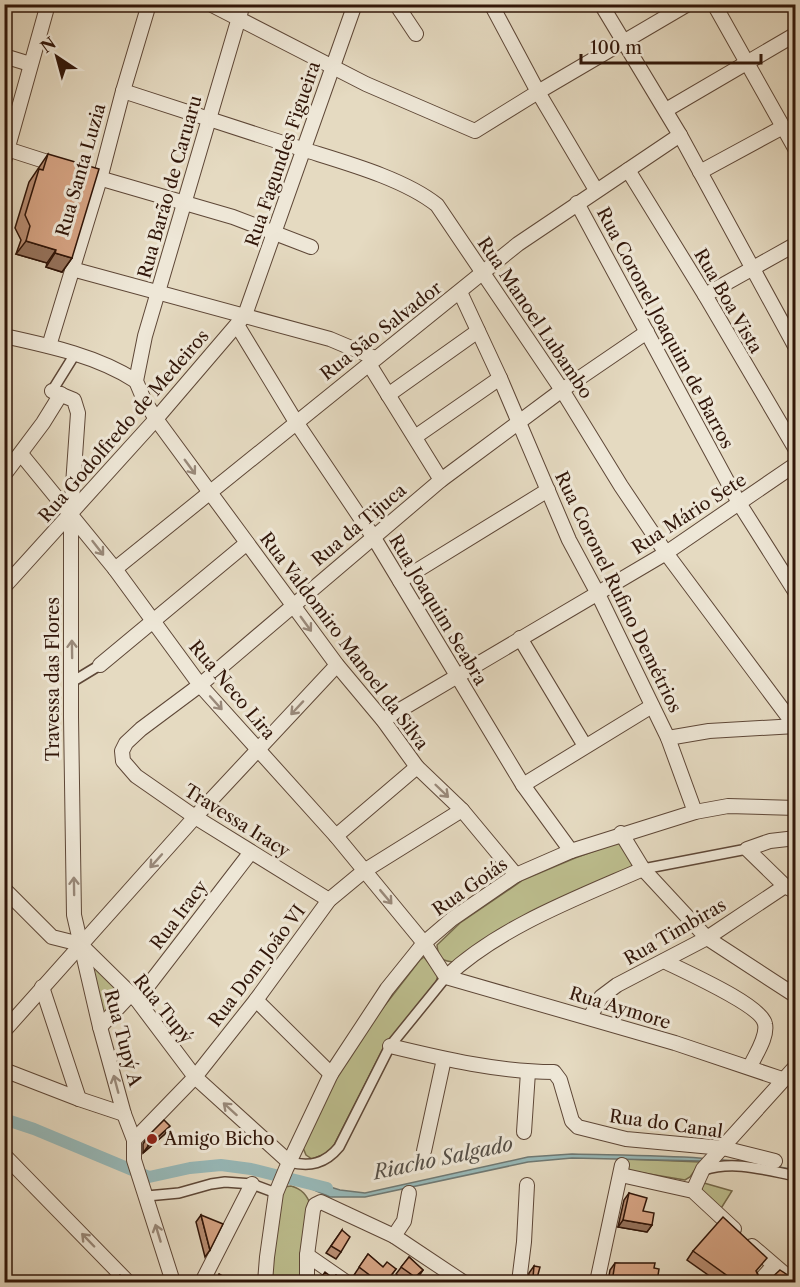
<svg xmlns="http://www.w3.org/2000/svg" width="800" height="1287" font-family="'Libre Caslon Text',serif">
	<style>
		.green { fill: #bcbd8d; stroke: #766a4b; stroke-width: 1.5 }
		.water { fill: #97b9b9; stroke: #6e7873; stroke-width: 1.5 }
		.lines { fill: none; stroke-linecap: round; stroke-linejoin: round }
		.canal { stroke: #97b9b9; stroke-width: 12 }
		.pedestrian-casing { stroke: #5e4737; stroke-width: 12 }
		.minor-casing { stroke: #5e4737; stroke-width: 16 }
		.pedestrian { stroke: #eee7d7; stroke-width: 9 }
		.minor { stroke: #eee7d7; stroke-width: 14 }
		.wall { fill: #b88d72; stroke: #311609; stroke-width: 1.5 }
		.shaded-wall { fill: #96735c; stroke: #311609; stroke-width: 1.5 }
		.building { fill: #d6a484; stroke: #311609; stroke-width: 1.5 }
		.oneway { stroke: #99897a }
		.poi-dot { fill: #8f2418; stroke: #eee7d7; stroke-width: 2 }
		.labels { text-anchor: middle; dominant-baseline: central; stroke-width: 6; stroke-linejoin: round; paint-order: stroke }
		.street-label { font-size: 18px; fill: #311609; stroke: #eee7d7 }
		.poi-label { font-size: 18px; fill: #311609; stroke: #eee7d7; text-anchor: start }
		.water-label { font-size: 20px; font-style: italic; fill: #554f47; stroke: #eee7d7 }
	</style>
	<rect width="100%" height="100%" fill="#e5dac1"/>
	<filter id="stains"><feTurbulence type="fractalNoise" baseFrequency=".00333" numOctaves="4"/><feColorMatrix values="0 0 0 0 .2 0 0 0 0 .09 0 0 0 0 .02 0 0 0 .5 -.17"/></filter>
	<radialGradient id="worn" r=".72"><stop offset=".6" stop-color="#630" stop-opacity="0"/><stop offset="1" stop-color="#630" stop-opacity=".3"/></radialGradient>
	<g class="green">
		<path d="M619,842L634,862L631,867L456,962C442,962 438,958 437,945L460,923L523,880L575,858Z"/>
		<polygon points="80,944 131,994 100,1027"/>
		<polygon points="424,957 438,975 436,982 384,1047 333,1147 325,1154 312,1159 306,1155 301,1143 305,1133 358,1040 420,960"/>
		<polygon points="627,1159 701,1162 690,1177 685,1180 625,1170"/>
		<polygon points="704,1183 732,1191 720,1210 701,1190"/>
		<path d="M291,1186C302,1189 307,1195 311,1206L302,1282H271L272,1256L282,1194L284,1187Z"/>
	</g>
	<path class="water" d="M572,1154C647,1156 721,1155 796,1170L795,1175L701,1161L572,1158L528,1162L365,1197H330L312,1189L314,1182L340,1190L365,1193L528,1157Z"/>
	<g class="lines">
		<polyline class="canal" points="4,1119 34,1129 149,1177 190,1168 221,1165 251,1169 327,1188"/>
		<defs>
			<g id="pedestrian">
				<polyline points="52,391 75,354"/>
				<polyline points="72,682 100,665"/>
				<polyline points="643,869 747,849"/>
				<path d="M289,1162C310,1167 325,1164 339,1147L390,1046L446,977"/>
				<path d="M704,1170C734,1160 765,1170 796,1176"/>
				<polyline points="147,1196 179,1193 211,1184 225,1182 252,1184 276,1193"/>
			</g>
			<g id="minor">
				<polyline points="210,4 366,84 475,131 538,92 688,4"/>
				<polyline points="243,4 145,336 136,381 144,400 156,419 337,665 383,720 417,767 462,810 516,875"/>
				<polyline points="396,4 416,34"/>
				<polyline points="491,4 538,92 596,190"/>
				<polyline points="601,4 680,135 796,348"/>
				<polyline points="714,4 796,150"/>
				<polyline points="4,56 30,64"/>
				<path d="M123,91C182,110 242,130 302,149C343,162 403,178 437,205L562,390L621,486L666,553L795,726"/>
				<polyline points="666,110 796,34"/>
				<polyline points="4,148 60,166"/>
				<polyline points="4,161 48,4"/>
				<polyline points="628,170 705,295 796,450"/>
				<polyline points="700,172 783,127"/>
				<polyline points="92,176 233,217 311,247"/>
				<polyline points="577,203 739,503 796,593"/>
				<polyline points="72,269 330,339 375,358"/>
				<polyline points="460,292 500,378 569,540 597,592 668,738 695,812"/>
				<polyline points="705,295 796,244"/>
				<polyline points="237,325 296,422 374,538 523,785 571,851"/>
				<path d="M4,336C50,346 97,356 136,381"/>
				<polyline points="49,346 100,179 123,91 149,4"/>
				<polyline points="369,364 441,480"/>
				<polyline points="52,391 74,400 78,413 71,514 71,717 74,915 100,1027 124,1114 134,1140 134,1160 173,1282"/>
				<polyline points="388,395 478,331"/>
				<polyline points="415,437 500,378"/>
				<polyline points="21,454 115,569 200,685 336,836 424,943 446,977"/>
				<polyline points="4,475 43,423 61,394"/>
				<polyline points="115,569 518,244 680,135"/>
				<polyline points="400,581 548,490"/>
				<polyline points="4,587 156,419 245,315 355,4"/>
				<polyline points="520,638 585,746"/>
				<polyline points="100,665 247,543"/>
				<polyline points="383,720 666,553 796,464"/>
				<polyline points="668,738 709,731 796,726"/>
				<polyline points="523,785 652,706"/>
				<polyline points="621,833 643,869 707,938 796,996"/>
				<polyline points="336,836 417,767"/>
				<polyline points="796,838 770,841 747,849 785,886 796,892"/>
				<polyline points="4,889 52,937 80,944 137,1000 195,1077 289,1162"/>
				<polyline points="329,900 195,817 136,776 123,761 122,751 126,743 141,729 200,685 441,480 562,390 647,332"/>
				<path d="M664,961C683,971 762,1005 765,1024C768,1037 755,1055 750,1067"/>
				<polyline points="446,977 675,1043 782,1079"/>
				<path d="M446,977C499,927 577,898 643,869"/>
				<polyline points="42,987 79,1099"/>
				<polyline points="137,1000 251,852"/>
				<polyline points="256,1000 331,1074"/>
				<polyline points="590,1017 601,997 617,985 707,938 785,886"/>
				<polyline points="100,1027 131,994"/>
				<polyline points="4,1031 195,817 337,665"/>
				<path d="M390,1046C444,1059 499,1072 554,1072L560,1080L572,1121L578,1127L626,1139L723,1148L775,1161"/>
				<polyline points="4,1070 79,1099 124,1114"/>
				<polyline points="524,1132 528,1072"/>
				<polyline points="134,1140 195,1077 256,1000 329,900 364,871 462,810"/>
				<polyline points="424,1151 444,1059"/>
				<polyline points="4,1155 128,1282"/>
				<polyline points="621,1175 693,1191 734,1229"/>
				<polyline points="693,1191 703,1169 796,1066"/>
				<polyline points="394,1236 404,1221 409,1193"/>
				<polyline points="752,1246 794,1282"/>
				<polyline points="307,1255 346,1282"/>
				<polyline points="202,1282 252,1184"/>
				<polyline points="265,1282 267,1257 276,1193 286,1169 331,1074 387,989 424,943 452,919 516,875 571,851 695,812 728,806 796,808"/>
				<polyline points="307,1282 307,1255 313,1210 315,1205 321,1202 394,1236 463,1282"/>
				<polyline points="519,1282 524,1242 527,1185"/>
				<polyline points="597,1282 622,1165"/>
				<polyline points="759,1282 773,1266"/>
			</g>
		</defs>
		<use href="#pedestrian" class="pedestrian-casing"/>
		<use href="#minor" class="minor-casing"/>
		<use href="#pedestrian" class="pedestrian"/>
		<use href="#minor" class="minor"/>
	</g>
	<g class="wall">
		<polygon points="48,154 72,258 62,272 46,267 47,263 16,254 21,240 15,228 29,182"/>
		<polygon points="165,1134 143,1153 143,1144 148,1136"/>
		<polygon points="629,1193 643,1211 652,1225 647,1232 618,1227 624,1200"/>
		<polygon points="201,1215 210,1250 205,1257 196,1222"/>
		<polygon points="342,1230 341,1252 336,1259 326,1253"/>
		<polygon points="693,1251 757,1272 760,1280 766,1282 718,1282 687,1260"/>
		<polygon points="368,1254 383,1267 396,1269 386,1282 365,1282 354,1275"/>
		<polygon points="409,1257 423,1270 418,1277 412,1282 408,1282 396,1274"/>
		<polygon points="615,1263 654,1268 657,1282 608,1282 610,1270"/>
		<polygon points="534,1266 536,1282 528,1281 529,1273"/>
	</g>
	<g class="shaded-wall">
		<polygon points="26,241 56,250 47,263 16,254"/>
		<polygon points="55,253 72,258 62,272 46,267"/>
		<polygon points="170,1126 165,1134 143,1153 148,1146"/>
		<polygon points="623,1220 652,1225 647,1232 618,1227"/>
		<polygon points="423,1270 418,1277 411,1282 415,1277"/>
	</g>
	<g class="building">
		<polygon points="48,154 99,169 72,258 55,253 56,250 26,241 30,226 25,215 39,169 43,170"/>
		<polygon points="164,1120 170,1126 148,1146 148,1136"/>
		<polygon points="629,1193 647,1198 643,1211 654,1213 652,1225 623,1220"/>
		<polygon points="201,1215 223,1224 210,1250"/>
		<polygon points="723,1217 767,1258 756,1271 760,1280 766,1282 736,1282 693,1251"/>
		<polygon points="342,1230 350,1237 341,1252 331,1246"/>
		<polygon points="368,1254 383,1267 387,1262 396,1269 386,1282 374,1282 376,1280 359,1267"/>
		<polygon points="409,1257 423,1270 415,1277 401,1267"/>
		<polygon points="615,1263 655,1263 654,1268 659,1269 657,1282 612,1282"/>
		<polygon points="534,1266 540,1267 536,1282 527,1282 533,1277"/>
		<polygon points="780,1270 795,1280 795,1282 767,1282"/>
		<polygon points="325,1272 333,1278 336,1275 342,1279 339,1282 324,1282 320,1279"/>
		<polygon points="219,1274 233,1282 215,1282"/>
		<polygon points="120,1275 129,1282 112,1282"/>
	</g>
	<defs><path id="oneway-shaft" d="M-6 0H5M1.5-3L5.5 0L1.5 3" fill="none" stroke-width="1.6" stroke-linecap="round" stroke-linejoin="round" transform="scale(1.5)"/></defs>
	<g class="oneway">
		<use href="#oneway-shaft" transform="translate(190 467) rotate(54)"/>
		<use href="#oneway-shaft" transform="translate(98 548) rotate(52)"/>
		<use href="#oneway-shaft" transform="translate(306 624) rotate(54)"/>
		<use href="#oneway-shaft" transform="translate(72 649) rotate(-91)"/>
		<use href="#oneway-shaft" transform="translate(216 703) rotate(48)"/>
		<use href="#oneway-shaft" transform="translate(297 708) rotate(133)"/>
		<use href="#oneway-shaft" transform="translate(442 791) rotate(44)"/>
		<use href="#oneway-shaft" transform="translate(156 861) rotate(132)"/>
		<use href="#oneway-shaft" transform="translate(74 886) rotate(-91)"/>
		<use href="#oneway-shaft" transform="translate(386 897) rotate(50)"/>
		<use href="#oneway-shaft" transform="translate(116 1084) rotate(-105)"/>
		<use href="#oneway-shaft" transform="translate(230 1109) rotate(-138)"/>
		<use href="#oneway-shaft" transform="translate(158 1233) rotate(-107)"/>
		<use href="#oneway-shaft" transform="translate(88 1240) rotate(-134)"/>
	</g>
	<circle class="poi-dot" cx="152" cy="1139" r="6"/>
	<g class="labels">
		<g class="street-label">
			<text transform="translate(283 154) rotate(-71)">Rua Fagundes Figueira</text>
			<text transform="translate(81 170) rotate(-74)">Rua Santa Luzia</text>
			<text transform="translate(170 187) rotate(-74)">Rua Barão de Caruaru</text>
			<text transform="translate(728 301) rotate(60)">Rua Boa Vista</text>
			<text transform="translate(535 318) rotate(56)">Rua Manoel Lubambo</text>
			<text transform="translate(665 328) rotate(62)">Rua Coronel Joaquim de Barros</text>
			<text transform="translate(381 331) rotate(-38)">Rua São Salvador</text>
			<text transform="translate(124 426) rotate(-49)">Rua Godolfredo de Medeiros</text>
			<text transform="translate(689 514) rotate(-33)">Rua Mário Sete</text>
			<text transform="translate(359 525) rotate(-40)">Rua da Tijuca</text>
			<text transform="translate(618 592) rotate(64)">Rua Coronel Rufino Demétrios</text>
			<text transform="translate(438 610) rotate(59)">Rua Joaquim Seabra</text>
			<text transform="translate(344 641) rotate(53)">Rua Valdomiro Manoel da Silva</text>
			<text transform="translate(53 679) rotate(-90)">Travessa das Flores</text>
			<text transform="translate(232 690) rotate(50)">Rua Neco Lira</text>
			<text transform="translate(237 821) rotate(32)">Travessa Iracy</text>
			<text transform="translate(470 887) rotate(-35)">Rua Goiás</text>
			<text transform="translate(179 915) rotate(-53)">Rua Iracy</text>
			<text transform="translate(675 932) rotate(-30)">Rua Timbiras</text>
			<text transform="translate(257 966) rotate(-53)">Rua Dom João VI</text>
			<text transform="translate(620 1008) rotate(17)">Rua Aymore</text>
			<text transform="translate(163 1009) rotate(51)">Rua Tupý</text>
			<text transform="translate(123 1038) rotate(75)">Rua Tupý A</text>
			<text transform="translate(666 1124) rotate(8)">Rua do Canal</text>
		</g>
		<g class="poi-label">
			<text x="164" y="1139">Amigo Bicho</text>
		</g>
		<g class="water-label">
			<text transform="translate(443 1158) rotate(-12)">Riacho Salgado</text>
		</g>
	</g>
	<rect width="800" height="1287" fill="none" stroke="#e5dac1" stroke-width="24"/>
	<rect x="6" y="6" width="788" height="1275" fill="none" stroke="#311609" stroke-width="3"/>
	<rect x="12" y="12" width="776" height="1263" fill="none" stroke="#311609" stroke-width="1.5"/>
	<g transform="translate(57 57) rotate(324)" stroke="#eee7d7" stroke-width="4.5" paint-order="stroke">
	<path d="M0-4.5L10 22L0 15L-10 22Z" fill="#311609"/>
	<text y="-9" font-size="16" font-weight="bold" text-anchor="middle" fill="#311609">N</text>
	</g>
	<path d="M581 54v9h180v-9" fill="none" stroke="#311609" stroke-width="3"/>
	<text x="590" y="54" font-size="18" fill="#311609" stroke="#eee7d7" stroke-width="4.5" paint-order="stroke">100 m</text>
	<rect width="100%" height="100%" filter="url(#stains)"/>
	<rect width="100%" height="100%" fill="url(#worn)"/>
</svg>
